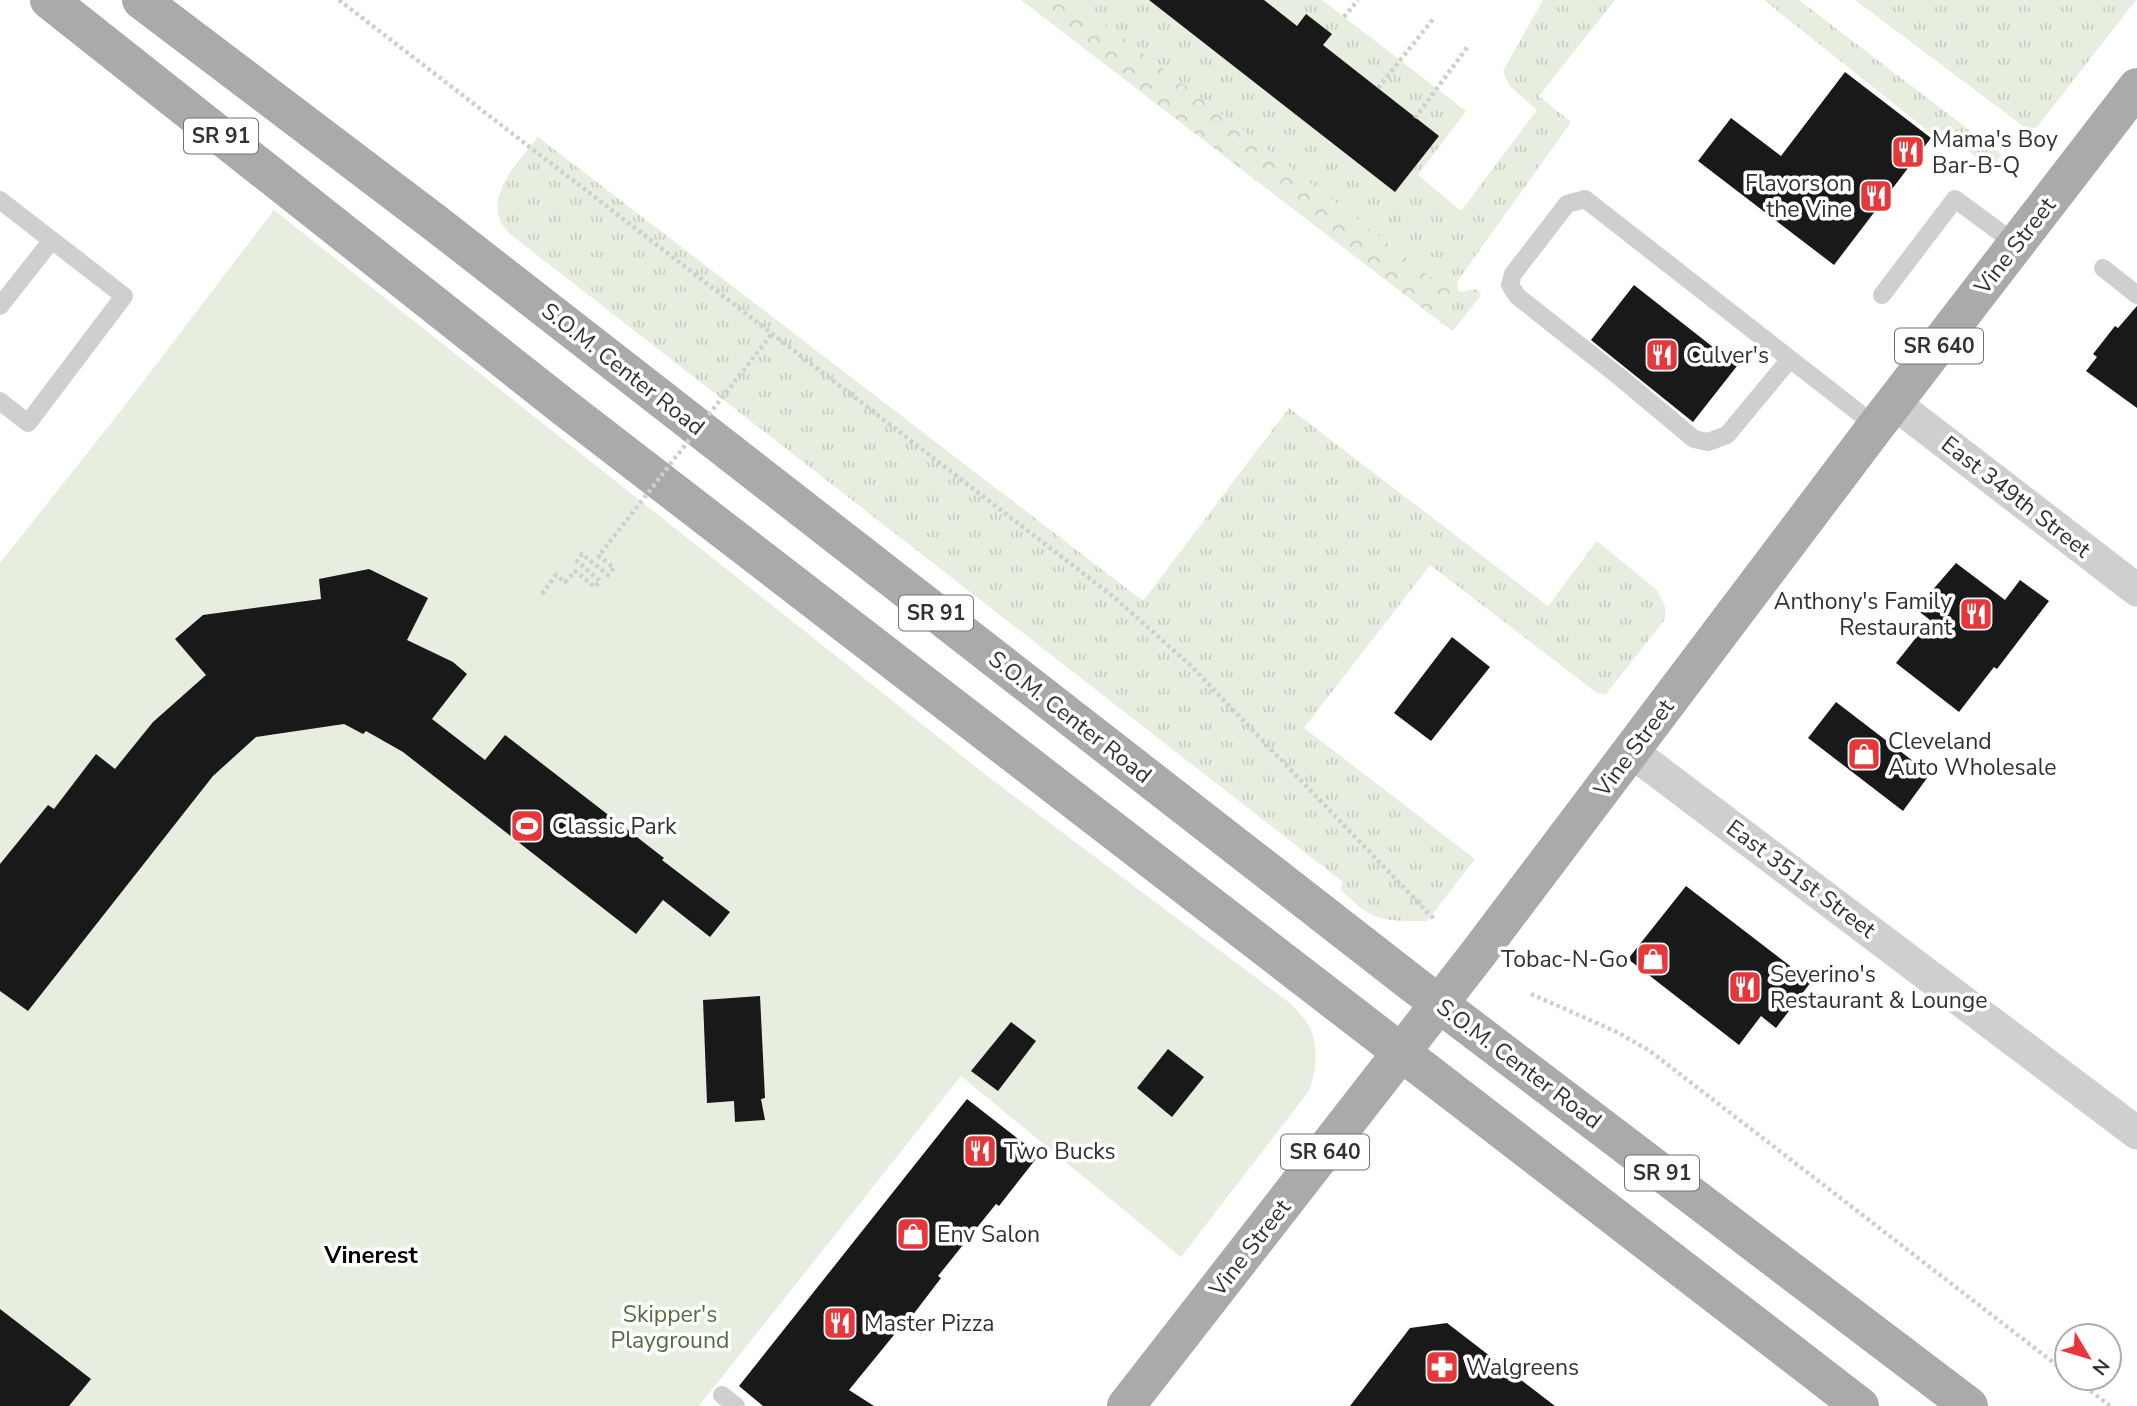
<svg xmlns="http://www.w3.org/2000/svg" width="2137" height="1406" font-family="'Nunito Sans',sans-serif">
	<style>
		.grass { fill: url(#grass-tufts) }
		.forest { fill: url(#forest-crowns) }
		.park { fill: #e7eee0 }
		.building { fill: #191919 }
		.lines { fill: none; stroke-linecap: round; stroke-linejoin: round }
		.path { stroke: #cfcfcf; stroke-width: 4.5; stroke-dasharray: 3.5 3.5; stroke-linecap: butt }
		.lane { stroke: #cfcfcf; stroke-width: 18 }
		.street { stroke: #cfcfcf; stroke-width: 33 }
		.primary { stroke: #aaa; stroke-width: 38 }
		.path-bridge { stroke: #cfcfcf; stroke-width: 4.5; stroke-dasharray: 3.5 3.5; stroke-linecap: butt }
		.labels { text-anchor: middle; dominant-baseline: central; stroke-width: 7; stroke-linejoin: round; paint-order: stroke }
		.shield { fill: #fff; stroke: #707070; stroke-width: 2 }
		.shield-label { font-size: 21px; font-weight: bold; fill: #323232 }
		.poi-label { font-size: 23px; fill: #323232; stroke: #fff; text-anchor: start }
		.street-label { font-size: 23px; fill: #323232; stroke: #fff }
		.park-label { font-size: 23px; fill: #526e3e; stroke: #fff }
		.neighbourhood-label { font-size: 24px; font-weight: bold; fill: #000; stroke: #fff }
	</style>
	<defs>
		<pattern id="grass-tufts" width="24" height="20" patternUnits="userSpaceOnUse" patternTransform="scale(1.75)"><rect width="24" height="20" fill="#e7eee0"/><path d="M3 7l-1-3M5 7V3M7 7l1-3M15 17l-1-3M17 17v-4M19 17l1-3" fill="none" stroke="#c7cdc1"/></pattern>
		<pattern id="forest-crowns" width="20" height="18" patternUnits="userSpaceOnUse" patternTransform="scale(1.75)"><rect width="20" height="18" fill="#e7eee0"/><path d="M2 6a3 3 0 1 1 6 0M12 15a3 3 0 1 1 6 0" fill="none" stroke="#c7cdc1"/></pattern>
	</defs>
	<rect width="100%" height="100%" fill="#fff"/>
	<g class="grass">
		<polygon points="1075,0 1322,0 1466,111 1418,175 1461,211 1537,110 1509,85 1503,71 1543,0 1615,0 1539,96 1571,122 1457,282 1459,292 1477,289 1481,295 1453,331 1439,321 1454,299 1450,281 1445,288"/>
		<polygon points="1764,0 1799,0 2002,155 1991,169 1944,132 1938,139"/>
		<polygon points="1855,0 2136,0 2037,127 2031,129 2023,126"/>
		<path d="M538,137L1143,601L1289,408L1548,606L1597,541L1658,591L1665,607V619L1606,694L1597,693L1430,565L1304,728L1475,859L1427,921C1382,921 1373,922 1340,889L1343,882L510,234C507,230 502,225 500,221C488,190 521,159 538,137Z"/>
	</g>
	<polygon class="forest" points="1021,0 1075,0 1445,288 1451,280 1454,299 1439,321"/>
	<path class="park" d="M274,210L991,779L1291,1004C1297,1011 1305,1018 1309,1026C1319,1045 1317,1070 1309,1091L1181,1257L961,1076L699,1406H0V563L123,408Z"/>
	<g class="building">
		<polygon points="1149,0 1264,0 1297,26 1306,14 1332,34 1323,45 1439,136 1395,192"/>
		<polygon points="1845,72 1931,138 1834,265 1698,161 1731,118 1781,156"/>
		<polygon points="1634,285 1737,366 1693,422 1591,340"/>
		<polygon points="2137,306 2137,408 2086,371 2097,357 2093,354 2115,326 2118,328"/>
		<polygon points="1956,563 2005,600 2020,580 2049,601 1997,669 1994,667 1959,712 1896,663 1930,620 1916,609"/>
		<polygon points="369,569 428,598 407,640 453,662 467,674 432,719 485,760 505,735 664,858 662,860 730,912 710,937 663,900 636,934 403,752 366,731 363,734 344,724 256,737 213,776 28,1011 0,991 0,864 48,805 54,809 96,754 115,769 153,722 206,675 175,639 203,615 321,599 319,579"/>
		<polygon points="1452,637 1490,667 1431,741 1394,713"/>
		<polygon points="1836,702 1930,774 1903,811 1808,738"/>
		<polygon points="1686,886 1811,982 1776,1028 1761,1016 1739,1045 1628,959"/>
		<polygon points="760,996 765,1098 761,1099 765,1120 735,1122 734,1101 707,1103 703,1000"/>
		<polygon points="1011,1022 1036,1041 998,1091 971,1071"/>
		<polygon points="1168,1049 1204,1077 1172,1117 1137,1088"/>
		<polygon points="967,1099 1039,1155 999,1206 996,1204 938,1276 941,1278 909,1320 907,1319 849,1390 874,1406 763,1406 739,1386"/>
		<polygon points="0,1309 91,1379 69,1406 0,1406"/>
		<polygon points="1447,1323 1555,1406 1350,1406 1410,1328"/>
	</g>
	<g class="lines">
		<g class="path">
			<polyline points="339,0 1115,598 1190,665 1434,919"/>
			<polyline points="1344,17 1358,0"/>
			<polyline points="1378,88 1434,18"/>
			<polyline points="1415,118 1469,45"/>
			<polyline points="542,594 556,575 565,582 575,571 595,587 600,581 577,561 582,554 608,575 614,568 599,556 601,553"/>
			<polyline points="1531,994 1617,1032 1650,1051 2067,1373"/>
			<polyline points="2074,1378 2110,1406"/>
		</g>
		<g class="lane">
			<polyline points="0,200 124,296 28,423 0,401"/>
			<polyline points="2103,268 2137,295"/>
			<polyline points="1882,295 1955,199 2016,244"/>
			<polyline points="0,306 52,240"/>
			<polyline points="1790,359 1727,435 1708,442 1694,439 1621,378 1517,296 1510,285 1513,274 1567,204 1585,199 1876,426"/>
			<polyline points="722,1395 736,1406"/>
		</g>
		<g class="street">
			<polyline points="1894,403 2137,590"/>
			<polyline points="1632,752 2137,1133"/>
		</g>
		<g class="primary">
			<polyline points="49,0 565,408 1860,1406"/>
			<polyline points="141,0 434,222 1413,984 1969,1406"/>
			<polyline points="1126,1406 1477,955 1876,426 2137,87"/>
		</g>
		<polyline class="path-bridge" points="601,553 771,335"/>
	</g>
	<defs>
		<symbol id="restaurant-square" viewBox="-11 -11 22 22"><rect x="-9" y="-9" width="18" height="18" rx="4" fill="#e6373b" stroke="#fff"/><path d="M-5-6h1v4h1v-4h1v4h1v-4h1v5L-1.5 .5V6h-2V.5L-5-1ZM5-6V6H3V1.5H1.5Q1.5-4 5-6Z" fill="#fff"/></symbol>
		<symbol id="shop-square" viewBox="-11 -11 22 22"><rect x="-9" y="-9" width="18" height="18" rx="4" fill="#e6373b" stroke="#fff"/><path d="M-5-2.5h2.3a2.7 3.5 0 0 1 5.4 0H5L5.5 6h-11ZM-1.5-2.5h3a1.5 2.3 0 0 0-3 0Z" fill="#fff"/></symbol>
		<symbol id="stadium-square" viewBox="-11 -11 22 22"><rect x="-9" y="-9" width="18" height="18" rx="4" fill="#e6373b" stroke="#fff"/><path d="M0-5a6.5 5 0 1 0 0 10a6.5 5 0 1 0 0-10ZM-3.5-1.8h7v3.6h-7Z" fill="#fff"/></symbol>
		<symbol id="pharmacy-square" viewBox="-11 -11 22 22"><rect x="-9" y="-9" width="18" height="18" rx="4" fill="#e6373b" stroke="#fff"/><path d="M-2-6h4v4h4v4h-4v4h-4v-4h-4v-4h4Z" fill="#fff"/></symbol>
	</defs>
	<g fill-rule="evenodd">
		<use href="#restaurant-square" x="1889" y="133" width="38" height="38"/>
		<use href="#restaurant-square" x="1857" y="177" width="38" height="38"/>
		<use href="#restaurant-square" x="1643" y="336" width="38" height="38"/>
		<use href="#restaurant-square" x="1957" y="595" width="38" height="38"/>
		<use href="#shop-square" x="1845" y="735" width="38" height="38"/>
		<use href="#stadium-square" x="508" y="807" width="38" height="38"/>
		<use href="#shop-square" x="1634" y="940" width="38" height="38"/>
		<use href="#restaurant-square" x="1726" y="968" width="38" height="38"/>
		<use href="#restaurant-square" x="961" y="1132" width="38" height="38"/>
		<use href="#shop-square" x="894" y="1215" width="38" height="38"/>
		<use href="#restaurant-square" x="821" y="1304" width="38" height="38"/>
		<use href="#pharmacy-square" x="1423" y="1348" width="38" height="38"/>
	</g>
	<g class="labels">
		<g class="shield">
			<rect x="184" y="118.5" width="74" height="35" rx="5"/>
			<rect x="1895" y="328.5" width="88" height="35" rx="5"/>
			<rect x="899" y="595.5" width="74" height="35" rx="5"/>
			<rect x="1281" y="1134.5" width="88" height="35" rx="5"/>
			<rect x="1625" y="1155.5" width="74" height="35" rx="5"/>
		</g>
		<g class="shield-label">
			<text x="221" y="136">SR 91</text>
			<text x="1939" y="346">SR 640</text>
			<text x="936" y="613">SR 91</text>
			<text x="1325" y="1152">SR 640</text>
			<text x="1662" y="1173">SR 91</text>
		</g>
		<g class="poi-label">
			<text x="1932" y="139">Mama's Boy<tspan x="1932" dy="26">Bar-B-Q</tspan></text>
			<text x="1852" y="183" text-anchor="end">Flavors on<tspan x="1852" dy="26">the Vine</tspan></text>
			<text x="1686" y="355">Culver's</text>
			<text x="1952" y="601" text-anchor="end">Anthony's Family<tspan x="1952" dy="26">Restaurant</tspan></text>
			<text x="1888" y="741">Cleveland<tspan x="1888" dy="26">Auto Wholesale</tspan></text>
			<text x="552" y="826">Classic Park</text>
			<text x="1628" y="959" text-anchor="end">Tobac-N-Go</text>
			<text x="1770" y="974">Severino's<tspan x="1770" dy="26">Restaurant &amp; Lounge</tspan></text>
			<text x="1004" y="1151">Two Bucks</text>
			<text x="937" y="1234">Env Salon</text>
			<text x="864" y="1323">Master Pizza</text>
			<text x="1466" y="1367">Walgreens</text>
		</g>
		<g class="street-label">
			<text transform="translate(2015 246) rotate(-52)">Vine Street</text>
			<text transform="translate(623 369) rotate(38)">S.O.M. Center Road</text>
			<text transform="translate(2016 497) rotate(38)">East 349th Street</text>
			<text transform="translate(1070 717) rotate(38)">S.O.M. Center Road</text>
			<text transform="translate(1634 748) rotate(-53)">Vine Street</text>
			<text transform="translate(1801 879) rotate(37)">East 351st Street</text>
			<text transform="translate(1519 1064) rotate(37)">S.O.M. Center Road</text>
			<text transform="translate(1250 1248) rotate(-52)">Vine Street</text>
		</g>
		<g class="park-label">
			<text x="670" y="1314">Skipper's<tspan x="670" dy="26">Playground</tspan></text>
		</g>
		<g class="neighbourhood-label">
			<text x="371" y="1255">Vinerest</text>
		</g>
	</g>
	<g transform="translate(2088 1357) rotate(128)"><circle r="33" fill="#ffffff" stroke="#adadad" stroke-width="2"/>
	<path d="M0-5L12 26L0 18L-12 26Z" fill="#e6373b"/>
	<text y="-10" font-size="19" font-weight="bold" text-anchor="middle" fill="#323232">N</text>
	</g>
</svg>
